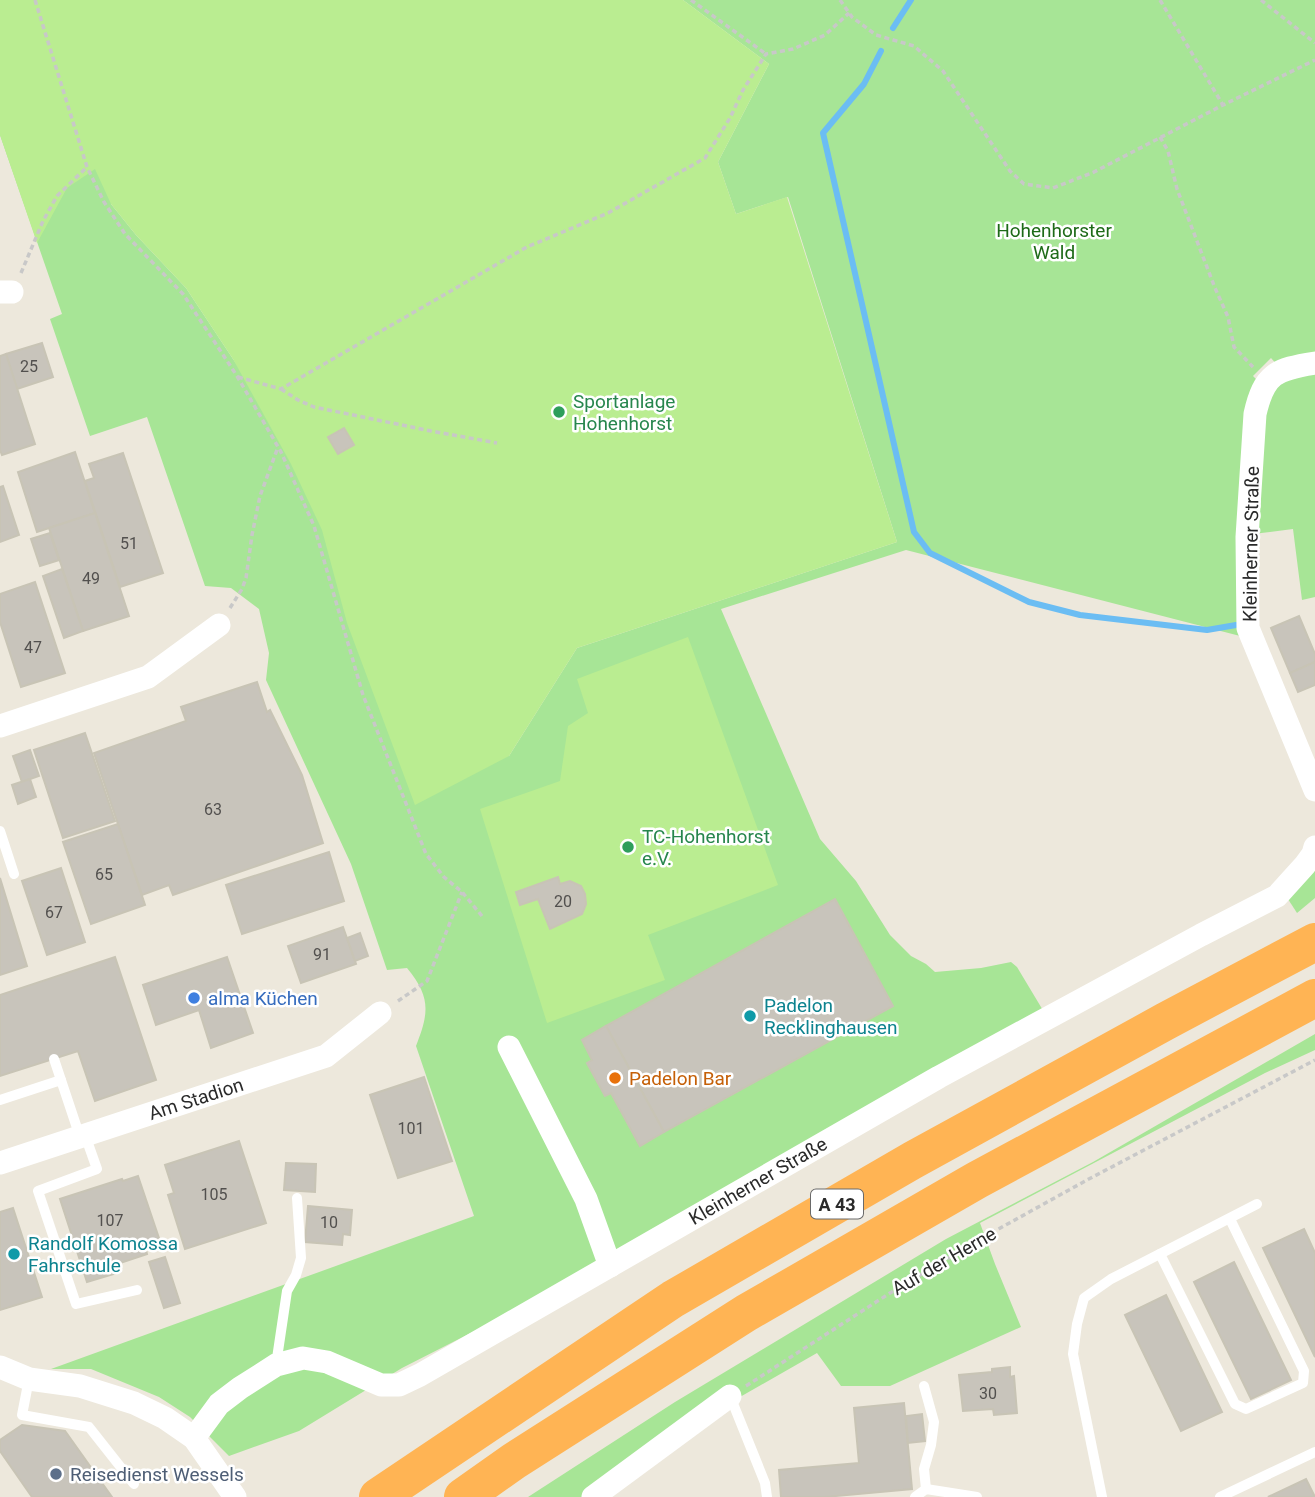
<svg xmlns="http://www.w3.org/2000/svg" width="1315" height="1497" font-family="Roboto,sans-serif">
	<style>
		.green { fill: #a7e596 }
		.pitch { fill: #baed91 }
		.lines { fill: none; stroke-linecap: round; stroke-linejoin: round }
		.stream { stroke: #6bbdf3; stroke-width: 6 }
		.building { fill: #c8c4bb; stroke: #c8c4b5; stroke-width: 2 }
		.path { stroke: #c8c8c8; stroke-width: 3.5; stroke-dasharray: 5 3.5; stroke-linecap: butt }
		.service { stroke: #fff; stroke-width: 10 }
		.minor { stroke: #fff; stroke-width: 23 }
		.motorway { stroke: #ffb454; stroke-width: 38 }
		.leisure-dot { fill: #2e9e5b; stroke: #fff; stroke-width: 2.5 }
		.shop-dot { fill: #3f7fe0; stroke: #fff; stroke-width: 2.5 }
		.culture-dot { fill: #0f9aa8; stroke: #fff; stroke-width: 2.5 }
		.food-dot { fill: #e8710a; stroke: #fff; stroke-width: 2.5 }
		.service-dot { fill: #5c6f8a; stroke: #fff; stroke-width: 2.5 }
		.labels { text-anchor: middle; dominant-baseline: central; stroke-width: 5; stroke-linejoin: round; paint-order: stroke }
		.number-label { font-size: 16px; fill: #52504e }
		.shield { fill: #fff; stroke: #6a6a6a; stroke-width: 2 }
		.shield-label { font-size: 18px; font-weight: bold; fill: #2a2a2a }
		.park-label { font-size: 19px; fill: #1e6a18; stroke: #fff }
		.leisure-label { font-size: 19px; fill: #27864d; stroke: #fff; text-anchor: start }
		.street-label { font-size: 19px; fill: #2a2a2a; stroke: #fff }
		.shop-label { font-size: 19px; fill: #366cbe; stroke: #fff; text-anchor: start }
		.culture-label { font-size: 19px; fill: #0d838f; stroke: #fff; text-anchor: start }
		.food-label { font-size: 19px; fill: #c56008; stroke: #fff; text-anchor: start }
		.service-label { font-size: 19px; fill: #4e5e75; stroke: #fff; text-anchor: start }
	</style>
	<rect width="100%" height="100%" fill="#ede8dc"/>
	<g class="green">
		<path d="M0,0H174L111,204L136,235L186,288L233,359L509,756L577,648L897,542L788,197L736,214L718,162L769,64L683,0H1315V360L1279,367L1271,358L1253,376L1259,382L1244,637L906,550L721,609L820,839L856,881L890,935L911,956L926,964L935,972L981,968L1011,962L1017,967L1044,1012L573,1281L402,1368L299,1431L229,1456L190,1417L159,1397L91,1369H51L474,1216L416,1046C429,1013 431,997 407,968L387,970L351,864L266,680L269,653L259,609L231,588L205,586L147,417L90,436L50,319L62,314L0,135Z"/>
		<polygon points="1315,371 1315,597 1302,600 1293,529 1253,534 1261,410 1277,387 1290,378"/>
		<polygon points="1315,860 1315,898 1297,913 1286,896"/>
		<polygon points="1315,1034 1315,1050 1265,1073 980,1223 995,1264 1021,1327 890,1386 841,1386 817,1353 705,1417 600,1497 528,1497 675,1402 946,1239 1093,1162"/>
	</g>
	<g class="pitch">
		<polygon points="0,0 683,0 769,64 718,162 736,214 787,197 897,542 577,648 509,756 415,805 347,623 322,530 291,464 233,359 186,288 136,235 111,204 95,169 67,188 37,243 0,135"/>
		<polygon points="688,637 778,885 648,935 665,980 547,1023 480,809 560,781 568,726 588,713 577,679"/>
	</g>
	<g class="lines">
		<g class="stream">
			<polyline points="893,28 911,0"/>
			<polyline points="881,51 864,84 823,133 914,532 930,553 1029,602 1080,615 1207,630 1236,625"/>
		</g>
	</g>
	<g class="building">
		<polygon points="42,343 53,377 17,389 6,354"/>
		<polygon points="6,354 35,444 2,455 0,450 0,356"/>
		<polygon points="344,428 354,445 338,454 328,437"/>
		<polygon points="75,452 95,513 37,532 18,472"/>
		<polygon points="123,453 163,573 120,587 85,481 94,478 89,464"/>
		<polygon points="3,486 19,535 0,542 0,487"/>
		<polygon points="95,513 129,616 83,631 49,528"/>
		<polygon points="50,533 59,560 40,566 31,539"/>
		<polygon points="62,569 83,631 64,638 43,576"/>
		<polygon points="35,582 65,673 21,687 0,622 0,594"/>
		<polygon points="1299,616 1315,654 1315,662 1290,673 1271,628"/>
		<polygon points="1315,662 1315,685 1298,692 1290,673"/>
		<polygon points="257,682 267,712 270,710 302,775 323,843 173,895 169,885 142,895 94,753 186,721 181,707"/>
		<polygon points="85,733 115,821 63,838 34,750"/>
		<polygon points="30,750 39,776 22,782 13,756"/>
		<polygon points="30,779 36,797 18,804 12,785"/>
		<polygon points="118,824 145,905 91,924 63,842"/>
		<polygon points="329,852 344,901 242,934 226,885"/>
		<polygon points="61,868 85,942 47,955 22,881"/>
		<polygon points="558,877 560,884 570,881 581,886 585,894 586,904 582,914 550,929 538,899 520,905 516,892"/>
		<polygon points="0,878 27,966 0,975"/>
		<polygon points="835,899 893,1006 664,1132 606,1026"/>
		<polygon points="343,927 356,964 301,983 288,946"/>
		<polygon points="360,933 368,956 355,961 347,938"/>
		<polygon points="115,957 156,1080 95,1101 78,1051 0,1076 0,995"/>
		<polygon points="227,957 253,1033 211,1048 199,1010 156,1025 143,985"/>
		<polygon points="606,1026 664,1132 640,1146 611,1093 605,1096 587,1063 592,1060 582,1040"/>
		<polygon points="424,1077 452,1161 398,1178 370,1095"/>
		<polygon points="239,1141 266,1223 185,1249 168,1195 174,1193 165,1165"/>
		<polygon points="286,1163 316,1164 315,1192 284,1190"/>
		<polygon points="138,1176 160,1241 145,1246 147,1254 117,1264 120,1272 87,1282 60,1199 122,1179 123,1181"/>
		<polygon points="308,1206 352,1210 350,1235 343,1234 342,1245 305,1242"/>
		<polygon points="13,1208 42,1297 0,1310 0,1212"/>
		<polygon points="1304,1229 1315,1253 1315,1357 1263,1248"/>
		<polygon points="165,1257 180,1303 164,1308 149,1262"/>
		<polygon points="1234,1262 1291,1380 1251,1399 1194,1282"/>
		<polygon points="1166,1295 1222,1412 1181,1431 1125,1315"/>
		<polygon points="1010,1367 1010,1377 1014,1376 1017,1413 994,1415 993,1409 963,1411 959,1375 992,1372 992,1369"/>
		<polygon points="904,1403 912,1489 825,1497 781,1497 779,1470 859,1463 854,1408"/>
		<polygon points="922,1414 925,1441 908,1443 906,1416"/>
		<polygon points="22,1425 65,1431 112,1497 32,1497 0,1451 0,1440"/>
		<polygon points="1306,1479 1315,1497 1268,1497"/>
	</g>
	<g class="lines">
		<g class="path">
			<polyline points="35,0 87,167 104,202 125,234 183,294 237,376 281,452 314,526 363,695 426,854 444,877 462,892 482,916"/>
			<polyline points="691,0 766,54"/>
			<polyline points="840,0 852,17 876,35 914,46 943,71 1010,171 1024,184 1053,188 1094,172 1223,105 1315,60"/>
			<polyline points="1160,0 1223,105"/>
			<polyline points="1261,0 1315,43"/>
			<polyline points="1160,137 1168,151 1177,189 1215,288 1228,317 1234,347 1253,367"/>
			<polyline points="21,273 43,221 57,196 87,167"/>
			<polyline points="238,377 281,389 527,247 608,213 705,158 730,118 743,90 766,54 793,49 825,35 849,13"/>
			<polyline points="281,389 298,400 314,407 431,431 497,443"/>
			<polyline points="230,608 242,589 246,578 252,535 260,496 278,447"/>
			<polyline points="398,1001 427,981 462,892"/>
			<polyline points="746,1386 890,1293 975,1242 1087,1180 1315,1060"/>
		</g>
		<g class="service">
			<polyline points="0,831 14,874"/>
			<polyline points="54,1059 61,1080"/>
			<polyline points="0,1100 61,1080 80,1137"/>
			<polyline points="85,1135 97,1169 38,1191 76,1304 137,1290"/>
			<polyline points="1160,1254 1235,1404 1246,1409 1303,1383 1304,1371 1230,1219"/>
			<polyline points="276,1365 287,1291 296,1275 301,1258 297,1198"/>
			<polyline points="29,1379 22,1415 89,1427 134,1484"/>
			<polyline points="924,1386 934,1422 931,1445 924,1469 926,1489"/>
			<polyline points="730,1396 765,1483 767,1497"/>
			<polyline points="915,1497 926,1489 977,1497"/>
			<polyline points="1102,1497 1073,1354 1077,1324 1084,1298 1111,1279 1257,1204"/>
			<polyline points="1220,1497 1315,1452"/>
		</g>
		<g class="minor">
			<polyline points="0,292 12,292"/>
			<path d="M1315,363C1276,369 1264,374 1255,414L1247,537L1248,628L1315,790"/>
			<polyline points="0,726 148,677 219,625"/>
			<polyline points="509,1047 586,1199 610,1266"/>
			<polyline points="0,1163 326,1056 380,1013"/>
			<polyline points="0,1367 29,1379 80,1386 134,1403 165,1418 194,1438 235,1497"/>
			<polyline points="194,1438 219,1404 240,1388 276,1365 303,1358 327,1362 381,1385 399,1385 420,1375 939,1077 1201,935 1277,896 1305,865 1313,854 1315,847"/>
			<polyline points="593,1497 730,1396"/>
		</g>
		<g class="motorway">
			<polyline points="378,1497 673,1299 913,1160 1166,1021 1315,942"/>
			<polyline points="463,1497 514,1461 746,1313 977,1180 1315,998"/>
		</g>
	</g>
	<g class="leisure-dot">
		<circle cx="559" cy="412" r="7"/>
		<circle cx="628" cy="847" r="7"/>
	</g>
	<circle class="shop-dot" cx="194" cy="998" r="7"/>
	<g class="culture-dot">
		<circle cx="750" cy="1016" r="7"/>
		<circle cx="14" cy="1254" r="7"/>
	</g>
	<circle class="food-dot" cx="615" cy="1078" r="7"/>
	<circle class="service-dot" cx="56" cy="1474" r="7"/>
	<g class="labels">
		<g class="number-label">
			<text x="29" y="366">25</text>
			<text x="129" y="543">51</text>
			<text x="91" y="578">49</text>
			<text x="33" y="647">47</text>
			<text x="213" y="809">63</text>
			<text x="104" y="874">65</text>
			<text x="563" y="901">20</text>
			<text x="54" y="912">67</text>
			<text x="322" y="954">91</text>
			<text x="411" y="1128">101</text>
			<text x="214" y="1194">105</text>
			<text x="110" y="1220">107</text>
			<text x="329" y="1222">10</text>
			<text x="988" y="1393">30</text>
		</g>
		<rect class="shield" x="811" y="1189.5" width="52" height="29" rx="5"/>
		<g class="shield-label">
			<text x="837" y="1204">A 43</text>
		</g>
		<g class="park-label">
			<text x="1054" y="230">Hohenhorster<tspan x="1054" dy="22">Wald</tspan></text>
		</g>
		<g class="leisure-label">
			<text x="573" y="401">Sportanlage<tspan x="573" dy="22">Hohenhorst</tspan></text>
			<text x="642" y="836">TC-Hohenhorst<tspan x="642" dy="22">e.V.</tspan></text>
		</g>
		<g class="street-label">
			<text transform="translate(1251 544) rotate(-89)">Kleinherner Straße</text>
			<text transform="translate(196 1099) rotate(-18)">Am Stadion</text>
			<text transform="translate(758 1181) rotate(-30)">Kleinherner Straße</text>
			<text transform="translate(944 1261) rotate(-30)">Auf der Herne</text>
		</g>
		<g class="shop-label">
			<text x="208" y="998">alma Küchen</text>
		</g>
		<g class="culture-label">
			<text x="764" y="1005">Padelon<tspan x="764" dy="22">Recklinghausen</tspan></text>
			<text x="28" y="1243">Randolf Komossa<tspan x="28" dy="22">Fahrschule</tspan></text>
		</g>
		<g class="food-label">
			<text x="629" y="1078">Padelon Bar</text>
		</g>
		<g class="service-label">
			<text x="70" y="1474">Reisedienst Wessels</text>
		</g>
	</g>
</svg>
